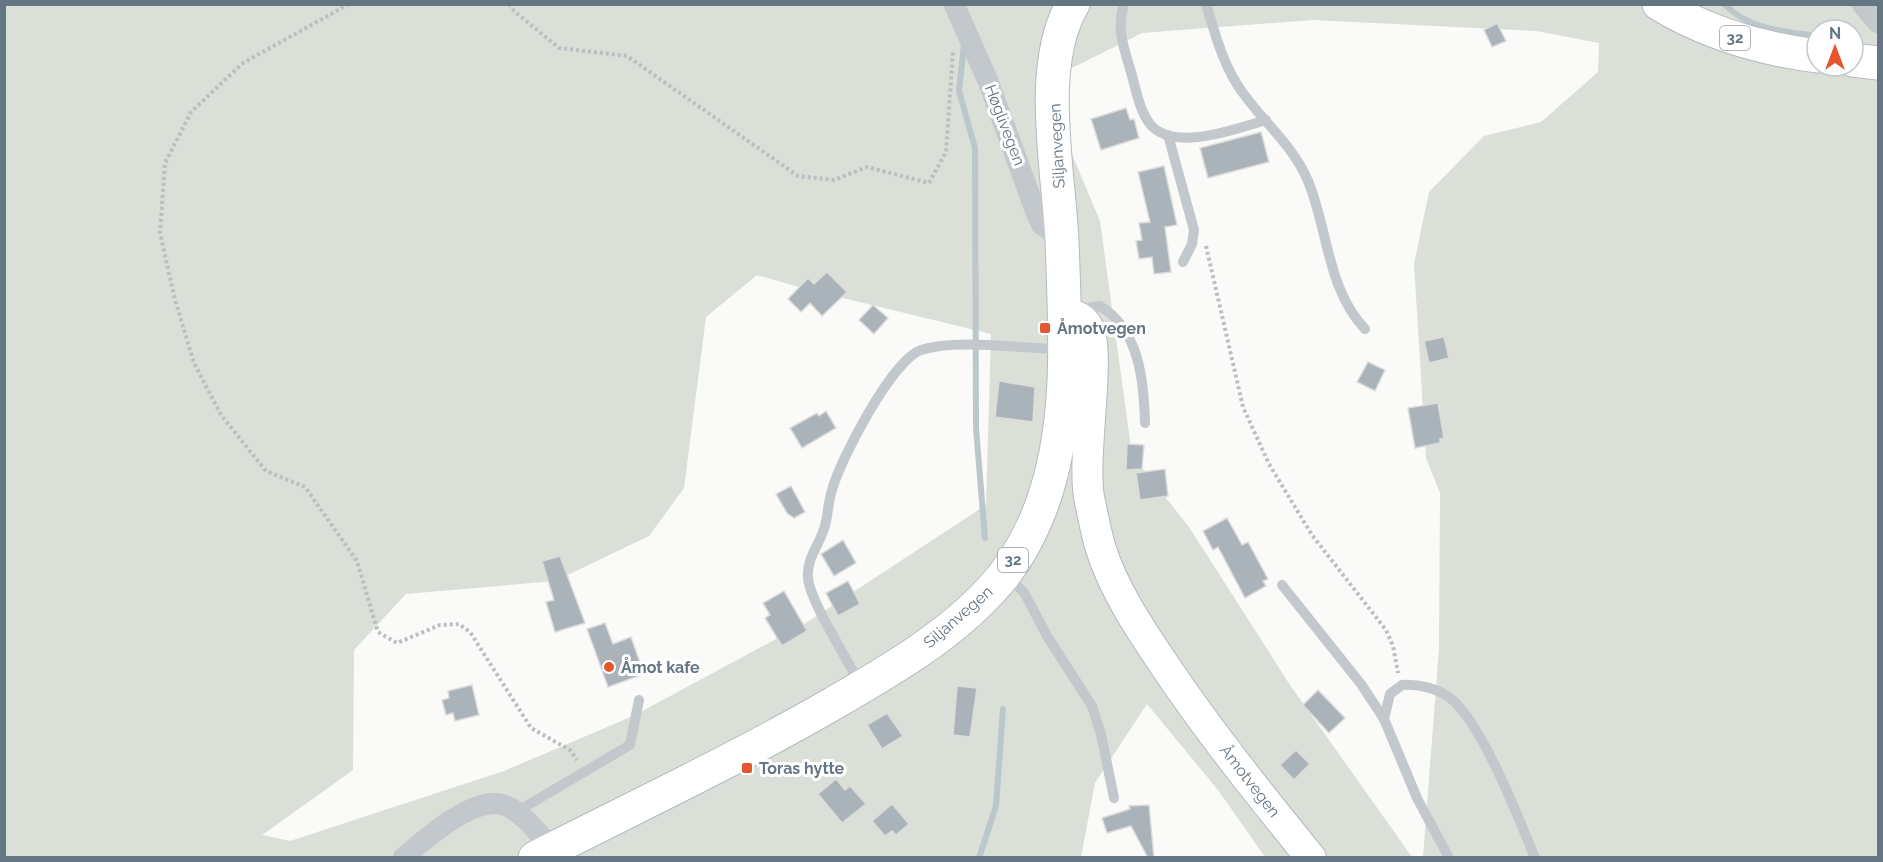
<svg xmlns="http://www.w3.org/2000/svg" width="1883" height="862" font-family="Raleway,sans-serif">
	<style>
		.green { fill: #dadfd7; fill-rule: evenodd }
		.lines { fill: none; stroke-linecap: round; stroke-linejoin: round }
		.stream { stroke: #bbc7cb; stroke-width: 6 }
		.building { fill: #aab3b9; stroke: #dcdcda; stroke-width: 1.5 }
		.secondary-casing { stroke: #b3babf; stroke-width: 32 }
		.primary-casing { stroke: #b5babe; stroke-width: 35 }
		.path { stroke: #bbbfc2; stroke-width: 4; stroke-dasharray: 3 3; stroke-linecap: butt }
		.service { stroke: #c3c8cc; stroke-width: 10 }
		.minor { stroke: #c3c8cc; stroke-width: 21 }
		.secondary { stroke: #fff; stroke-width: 30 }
		.primary { stroke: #fff; stroke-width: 33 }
		.poi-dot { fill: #e4572e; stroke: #fff; stroke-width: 2 }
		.labels { text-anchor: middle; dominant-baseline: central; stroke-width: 6; stroke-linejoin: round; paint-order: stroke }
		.shield { fill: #fff; stroke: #939fa8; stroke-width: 1.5 }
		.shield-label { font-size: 15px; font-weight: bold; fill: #657683 }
		.street-label { font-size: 16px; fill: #657683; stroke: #fff }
		.poi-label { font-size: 16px; font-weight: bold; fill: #657683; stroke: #fff; text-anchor: start }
	</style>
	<rect width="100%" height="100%" fill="#fafaf8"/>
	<path class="green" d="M5,5H1878V857H1423L1439,649L1440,493L1426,458L1414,264L1429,192L1484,136L1541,122L1598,72L1599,43L1536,31L1313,20L1142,33L1042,83L1100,221L1132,455L1189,527L1290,685L1412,857H1265L1218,790L1147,704L1095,783L1081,857L5,858ZM1817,30H1853V66H1817ZM757,275L806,289L991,334L986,505L806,623L633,716L504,771L290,841L262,835L353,770L354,650L406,594L555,581L649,536L684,488L706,317Z"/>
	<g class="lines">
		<g class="stream">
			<path d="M1724,4C1750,30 1782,31 1817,36"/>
			<polyline points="964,44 959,91 975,148 976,428 985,538"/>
			<polyline points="979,858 996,806 1003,709"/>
		</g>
	</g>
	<g class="building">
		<polygon points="1497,23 1506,41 1492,47 1484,30"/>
		<polygon points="1126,108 1130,120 1134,119 1139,138 1101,150 1091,119"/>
		<polygon points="1261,132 1269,162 1208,178 1200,148"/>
		<polygon points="1164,166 1177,225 1165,227 1171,272 1154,274 1152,257 1139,259 1136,241 1142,240 1139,223 1150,222 1138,172"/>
		<polygon points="827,272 847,292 822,316 810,303 801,312 788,299 808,278 814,284"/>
		<polygon points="873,305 888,318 874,334 859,320"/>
		<polygon points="1444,337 1449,358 1429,363 1424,341"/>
		<polygon points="1368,362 1385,370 1375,391 1357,382"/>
		<polygon points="999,381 1035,387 1033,422 995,417"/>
		<polygon points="1438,403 1444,438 1440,439 1440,443 1415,448 1408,408"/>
		<polygon points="826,411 836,428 802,448 790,428 817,413 819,416"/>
		<polygon points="1127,444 1144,445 1142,469 1126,470"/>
		<polygon points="1165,469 1168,496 1140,500 1136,473"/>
		<polygon points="791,486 805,512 794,518 787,513 776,494"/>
		<polygon points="1227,518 1242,545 1248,542 1268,579 1263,581 1266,586 1245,598 1218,547 1213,550 1203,531"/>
		<polygon points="843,540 856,563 834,576 821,554"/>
		<polygon points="560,556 585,623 555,632 546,602 554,600 542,561"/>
		<polygon points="848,581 860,604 838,616 826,593"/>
		<polygon points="784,591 807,631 782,646 765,618 770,615 763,603"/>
		<polygon points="605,623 613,644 631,637 644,674 608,687 587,629"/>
		<polygon points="472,685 479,715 455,721 453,713 446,715 442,700 449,698 448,691"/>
		<polygon points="957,686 977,688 970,737 953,735"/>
		<polygon points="1318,690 1345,718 1329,733 1303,705"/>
		<polygon points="887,713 903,736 882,749 867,725"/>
		<polygon points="1296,750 1310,764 1294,780 1280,765"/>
		<polygon points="836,779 845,790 850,786 866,804 842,823 818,794"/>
		<polygon points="892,804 909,824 896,835 892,831 885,836 872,821"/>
		<polygon points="1149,805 1154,858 1148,858 1131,826 1107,833 1102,818 1130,809 1129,806"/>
	</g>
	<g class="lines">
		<defs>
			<path id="secondary" d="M1064,313C1074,314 1081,317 1087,325C1103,351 1080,462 1090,502C1093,516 1096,532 1100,546C1113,589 1140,629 1165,666C1210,733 1260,795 1311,858"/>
			<g id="primary">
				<path d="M1659,4C1707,33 1762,49 1817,56"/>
				<polyline points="1853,60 1878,63"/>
				<path d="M535,858C635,807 737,759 834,703C889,671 948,637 991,590C1013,567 1030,536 1041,507C1072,425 1065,327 1062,241C1059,172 1036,66 1073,4"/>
			</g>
		</defs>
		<use href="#secondary" class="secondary-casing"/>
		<use href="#primary" class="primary-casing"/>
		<g class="path">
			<polyline points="349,4 243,63 191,112 165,163 160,233 175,300 194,363 221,415 266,471 305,487 357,561 378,632 397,643 440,625 459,624 470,632 531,728 570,750 577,760"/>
			<polyline points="509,4 514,11 559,48 627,56 798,176 834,180 867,167 929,183 946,152 953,51"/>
			<polyline points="1206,246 1243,407 1269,464 1312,535 1386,630 1393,646 1398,673"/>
		</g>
		<g class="service">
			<path d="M1124,4C1116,29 1124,48 1131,72C1136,89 1139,110 1150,124C1173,153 1238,128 1266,120"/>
			<path d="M1206,4C1215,34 1224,68 1243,93C1264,123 1293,145 1308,181C1328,229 1327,289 1365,329"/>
			<polyline points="1168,135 1194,230 1192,244 1183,262"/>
			<path d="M1084,318L1091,307L1100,306C1139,329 1144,381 1145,423"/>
			<polyline points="1008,575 1025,594 1047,636 1092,706 1101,734 1114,798"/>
			<polyline points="1282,585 1361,684 1384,719 1417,798 1449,858"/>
			<path d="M860,685C848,659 810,602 808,578C806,559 820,544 825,526C828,515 828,502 832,490C840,460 892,360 921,350C958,338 1022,349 1062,349"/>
			<path d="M1384,719L1390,694L1402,685C1418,684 1437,688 1450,698C1481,721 1519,819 1535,858"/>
			<polyline points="516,812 630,745 639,700"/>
		</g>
		<g class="minor">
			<polyline points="954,4 988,81 1037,215 1042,225 1062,238"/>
			<polyline points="1862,4 1878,23"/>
			<path d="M403,858C424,840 474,795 504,805C523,812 539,834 552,849"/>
		</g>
		<use href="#secondary" class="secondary"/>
		<use href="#primary" class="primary"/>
	</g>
	<g class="poi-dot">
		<rect x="1039" y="322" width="12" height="12" rx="3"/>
		<circle cx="609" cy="667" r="6"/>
		<rect x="741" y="762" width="12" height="12" rx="3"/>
	</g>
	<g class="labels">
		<g class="shield">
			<rect x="1720" y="26" width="30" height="24" rx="4.5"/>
			<rect x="998" y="548" width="30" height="24" rx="4.5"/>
		</g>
		<g class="shield-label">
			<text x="1735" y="38">32</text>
			<text x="1013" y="560">32</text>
		</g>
		<g class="street-label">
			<text transform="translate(1005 125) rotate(69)">Høglivegen</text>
			<text transform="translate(1057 146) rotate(-93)">Siljanvegen</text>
			<text transform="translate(958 617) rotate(-41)">Siljanvegen</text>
			<text transform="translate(1250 781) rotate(52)">Åmotvegen</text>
		</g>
		<g class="poi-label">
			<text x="1057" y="328">Åmotvegen</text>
			<text x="621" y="667">Åmot kafe</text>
			<text x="759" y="768">Toras hytte</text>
		</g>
	</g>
	<rect width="1883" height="862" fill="none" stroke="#657683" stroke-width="12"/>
	<g transform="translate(1835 48)"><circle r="28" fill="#ffffff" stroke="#c1c8cd" stroke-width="1.5"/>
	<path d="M0-4.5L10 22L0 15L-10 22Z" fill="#e4572e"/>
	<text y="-9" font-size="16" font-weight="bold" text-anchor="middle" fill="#657683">N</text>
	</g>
</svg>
